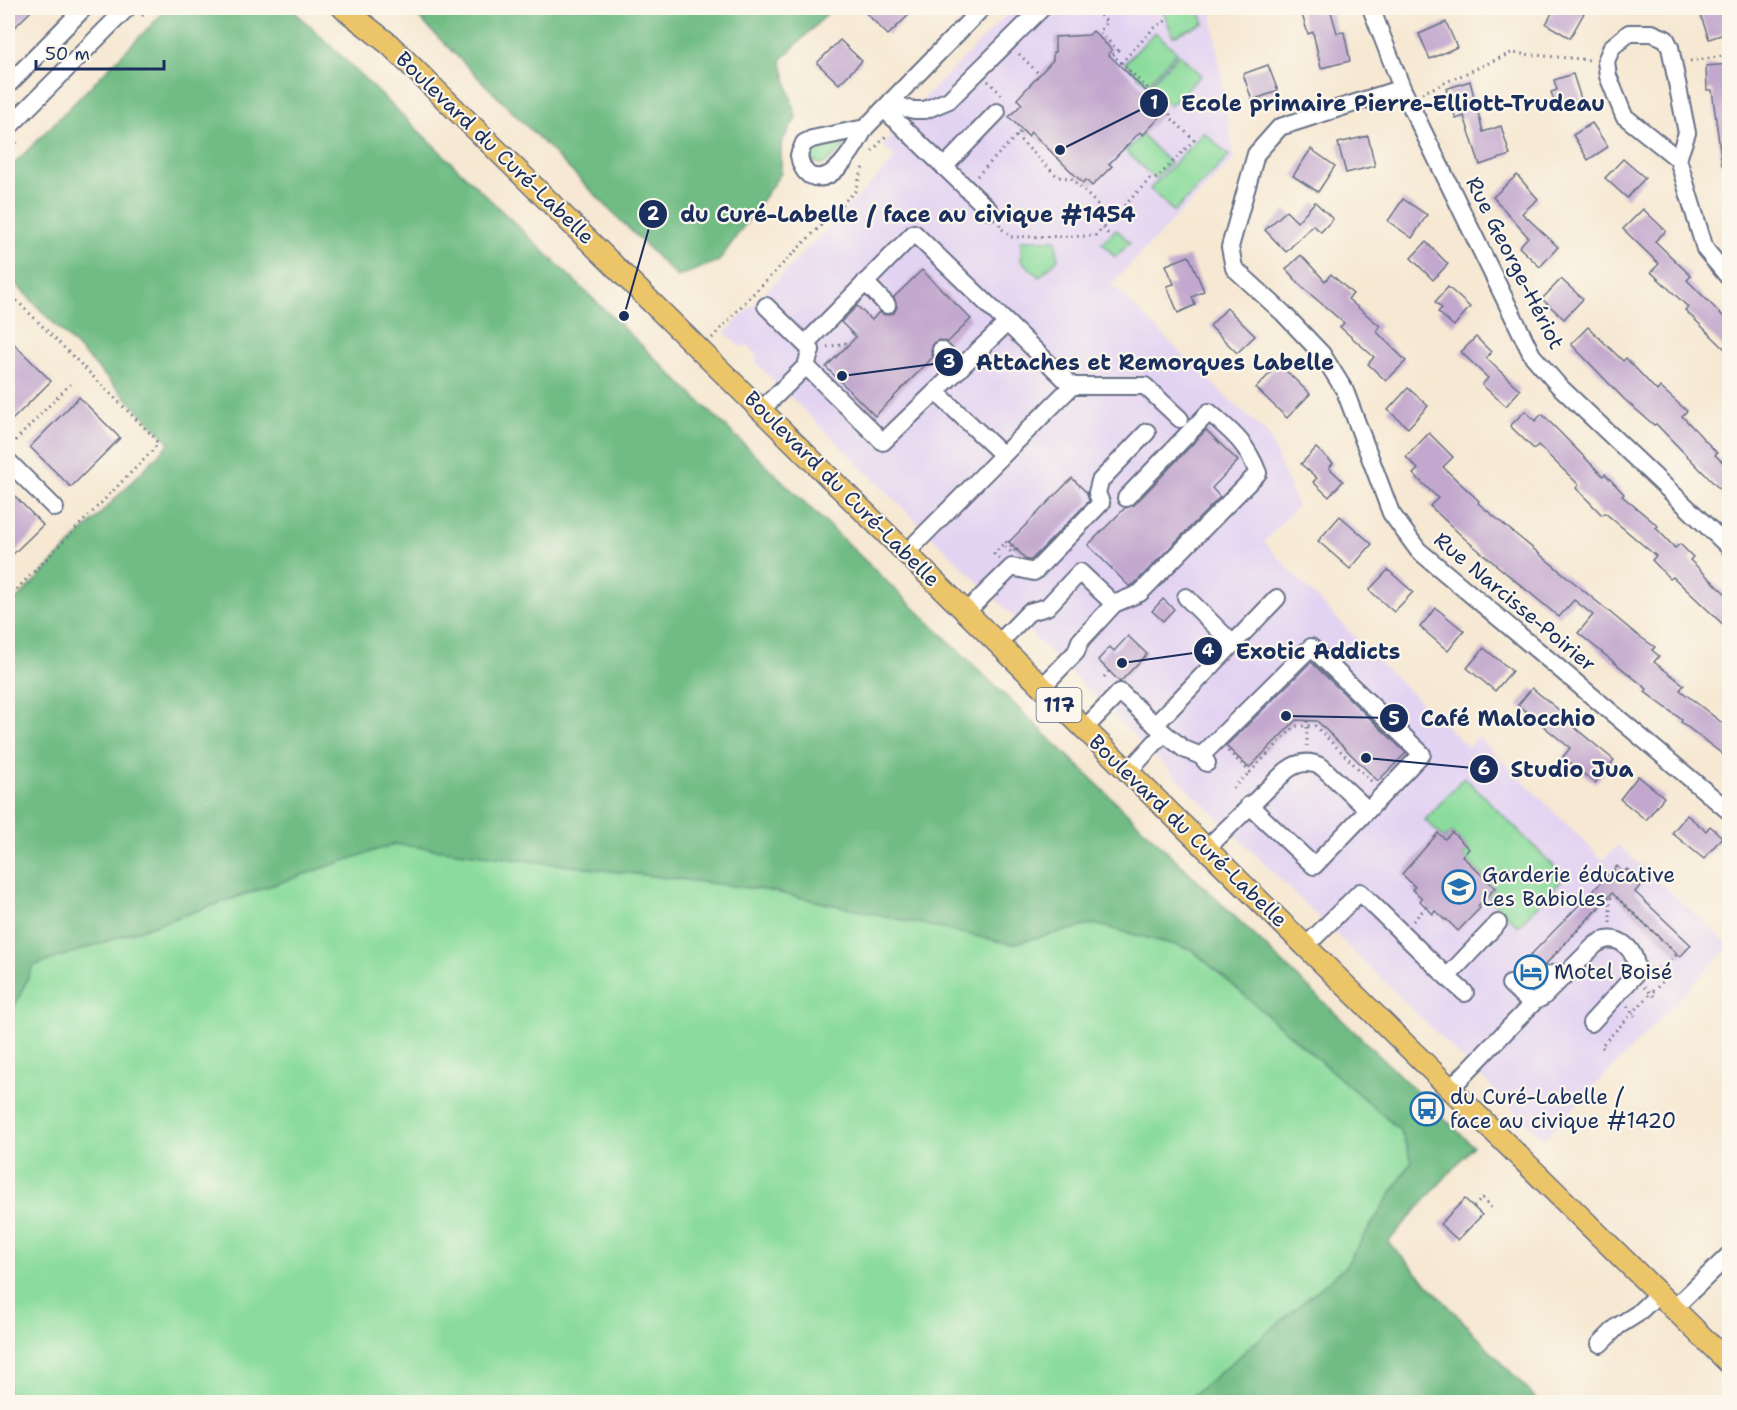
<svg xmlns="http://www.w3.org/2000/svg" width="1737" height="1410" font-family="'Shantell Sans',sans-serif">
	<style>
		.built { fill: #e3d3f2 }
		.green { fill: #8bdc9c; stroke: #53867d; stroke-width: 1.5 }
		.forest { fill: #70bc84; stroke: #467671; stroke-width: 1.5 }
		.building { fill: #c2a8ce }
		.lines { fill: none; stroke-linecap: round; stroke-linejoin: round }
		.minor-casing { stroke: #687087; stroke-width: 20 }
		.major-casing { stroke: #687087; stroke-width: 24 }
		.path { stroke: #687087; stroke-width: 3; stroke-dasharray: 1.5 4.5; stroke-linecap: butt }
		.minor { stroke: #fff; stroke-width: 16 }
		.major { stroke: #edc569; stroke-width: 21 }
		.labels { text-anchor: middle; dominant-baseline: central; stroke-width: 4.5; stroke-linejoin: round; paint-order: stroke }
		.shield { fill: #fbf7ec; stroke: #5e6b89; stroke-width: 1.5 }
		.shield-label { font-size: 20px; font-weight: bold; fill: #1b2f5e }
		.street-label { font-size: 21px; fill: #1b2f5e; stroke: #fbf7ec }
		.poi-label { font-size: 21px; fill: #1b2f5e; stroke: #fbf7ec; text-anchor: start }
		.leader { fill: none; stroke: #1b2f5e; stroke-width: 2 }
		.callout-dot { fill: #1b2f5e; stroke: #fbf7ec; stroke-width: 2 }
		.mark-label { font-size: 18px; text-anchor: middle; font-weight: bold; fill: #fff }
		.callout-label { font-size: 22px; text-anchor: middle; font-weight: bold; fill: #1b2f5e; stroke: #fbf7ec; stroke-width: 4.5; stroke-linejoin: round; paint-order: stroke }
	</style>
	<rect width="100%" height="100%" fill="#fbf7ec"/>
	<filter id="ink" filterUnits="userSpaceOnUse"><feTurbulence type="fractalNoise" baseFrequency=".0167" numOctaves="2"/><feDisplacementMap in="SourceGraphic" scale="12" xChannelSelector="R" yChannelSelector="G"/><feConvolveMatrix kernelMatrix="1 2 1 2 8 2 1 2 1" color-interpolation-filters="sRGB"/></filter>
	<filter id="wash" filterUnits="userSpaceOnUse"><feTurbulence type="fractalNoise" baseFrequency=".008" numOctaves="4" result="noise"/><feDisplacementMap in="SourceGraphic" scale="24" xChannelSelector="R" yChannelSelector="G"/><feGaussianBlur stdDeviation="1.35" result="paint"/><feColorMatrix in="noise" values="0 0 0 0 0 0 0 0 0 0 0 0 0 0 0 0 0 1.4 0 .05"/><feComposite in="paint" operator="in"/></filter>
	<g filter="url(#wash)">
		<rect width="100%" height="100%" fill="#f6e8d2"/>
		<polygon class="built" points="1013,8 1211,8 1234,159 1111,284 1220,391 1268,434 1297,506 1264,542 1292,572 1380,663 1468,747 1478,737 1603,860 1618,845 1729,945 1729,947 1544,1139 756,363 757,355 748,345 740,347 725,333 896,158 883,145 897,132 924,98"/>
		<g class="green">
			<polygon points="1162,8 1198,8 1204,23 1173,36"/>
			<polygon points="1155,32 1177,52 1147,84 1125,63"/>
			<polygon points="1179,54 1201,75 1170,106 1148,86"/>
			<polygon points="1204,132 1229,156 1174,212 1150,189"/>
			<polygon points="1142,135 1170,163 1155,179 1126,151"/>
			<path d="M841,143L845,145C840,152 829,162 821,165L813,161L812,156L815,149Z"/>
			<polygon points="1116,229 1130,243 1115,257 1102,243"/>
			<polygon points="1021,240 1056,240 1058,259 1039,277 1021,260"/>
			<polygon points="1464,777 1565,877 1518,926 1488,897 1495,888 1462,856 1469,849 1452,832 1445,839 1425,820"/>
			<polygon points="394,844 766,890 1011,943 1094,924 1191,949 1400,1130 1412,1161 1344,1268 1185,1402 8,1402 8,1021 33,966"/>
		</g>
		<g class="forest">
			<polygon points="168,8 291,8 1473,1146 1388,1242 1539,1402 1185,1402 1344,1268 1412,1161 1400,1130 1191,949 1094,924 1011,944 766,890 394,844 33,966 8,1021 8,608 170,443 8,276 8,170"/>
			<polygon points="409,8 833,8 781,60 796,118 781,143 781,173 719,261 677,277"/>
		</g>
		<g id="blocks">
			<g class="building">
				<polygon points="8,8 34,8 8,34"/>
				<polygon points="861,8 916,8 888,35"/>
				<polygon points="1300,8 1330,8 1337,33 1344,32 1350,61 1321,68 1313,32 1308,34"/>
				<polygon points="1555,8 1575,8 1584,13 1570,38 1546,24"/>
				<polygon points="1698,8 1730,8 1730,32 1709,39"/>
				<polygon points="1446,22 1457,47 1430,59 1419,34"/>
				<polygon points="1093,31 1112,50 1108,54 1160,105 1157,108 1163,114 1143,135 1140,132 1109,164 1112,166 1092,186 1086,180 1083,183 1031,132 1028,136 1009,117 1022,104 1017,99 1053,60 1053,52 1055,52 1055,37 1089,35"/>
				<polygon points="840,40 862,61 839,84 817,63"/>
				<polygon points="1730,64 1730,165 1722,165 1712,90 1707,90 1706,66"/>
				<polygon points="1268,65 1278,91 1252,100 1243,74"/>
				<polygon points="1573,74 1582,102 1557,110 1551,92 1557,90 1554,80"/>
				<polygon points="1470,81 1483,132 1501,126 1510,155 1480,165 1464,116 1456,119 1446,89"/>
				<polygon points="1592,123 1608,147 1588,160 1573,135"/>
				<polygon points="1368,136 1375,166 1346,173 1338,143"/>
				<polygon points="1311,149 1335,166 1318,192 1293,176"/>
				<polygon points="1623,159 1645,178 1627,198 1605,178"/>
				<polygon points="1517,175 1538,199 1522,213 1558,247 1540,267 1519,247 1528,237 1493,197"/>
				<polygon points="1403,199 1427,215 1412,238 1388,221"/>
				<polygon points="1315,202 1333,219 1321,232 1313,225 1286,252 1265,230 1286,211 1297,222"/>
				<polygon points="1643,209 1666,231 1655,241 1691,276 1687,280 1730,323 1730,354 1685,310 1688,307 1651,272 1659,264 1623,229"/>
				<polygon points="1426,242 1448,264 1433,280 1411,258"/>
				<polygon points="1301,255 1325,281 1331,274 1353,294 1348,299 1380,326 1376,331 1406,361 1386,381 1368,364 1374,357 1340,327 1344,323 1301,286 1286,269"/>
				<polygon points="1189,256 1204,291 1192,297 1195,305 1178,313 1167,286 1174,284 1166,265"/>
				<polygon points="922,270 971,319 948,342 939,340 933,343 931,352 933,357 875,416 826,367 856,337 841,322 857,306 872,320 879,312 885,315 894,313 897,307 894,297"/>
				<polygon points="1561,279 1583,299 1564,319 1542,299"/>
				<polygon points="1448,287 1470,307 1454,326 1438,312 1442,308 1435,302"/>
				<polygon points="1227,308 1255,336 1237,353 1210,326"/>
				<polygon points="1588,327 1623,361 1626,358 1657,391 1660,387 1687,411 1682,416 1717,453 1715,455 1730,469 1730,500 1656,424 1654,425 1624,399 1571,344"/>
				<polygon points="1476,337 1491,352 1486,358 1520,390 1506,406 1482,385 1488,378 1461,352"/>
				<polygon points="8,338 51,381 8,424"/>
				<polygon points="1279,364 1310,394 1287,418 1256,388"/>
				<polygon points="1408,388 1428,406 1408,428 1388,410"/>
				<polygon points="79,397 120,438 71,487 30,447"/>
				<polygon points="1525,411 1535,421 1542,414 1603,476 1605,474 1624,494 1622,496 1658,526 1656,528 1675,548 1680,544 1693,557 1690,560 1730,598 1730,631 1673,577 1670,579 1652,560 1656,556 1605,513 1602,515 1576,488 1579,485 1538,445 1534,449 1510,426"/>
				<polygon points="1206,430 1238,461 1212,488 1220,497 1134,584 1129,586 1088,545 1125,508 1134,505"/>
				<polygon points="1429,433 1453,457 1443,467 1479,501 1478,503 1636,634 1655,647 1652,650 1659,656 1654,662 1684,685 1680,690 1730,729 1730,760 1681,722 1682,720 1645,692 1647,689 1578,633 1593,615 1574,600 1559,617 1465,539 1430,506 1438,498 1413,474 1418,469 1406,457"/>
				<polygon points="1316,448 1333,463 1329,468 1343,481 1329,497 1313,482 1317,478 1301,464"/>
				<polygon points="1072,478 1087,493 1089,501 1031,560 1027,560 1009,542"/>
				<polygon points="8,489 43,525 8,559"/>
				<polygon points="1340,516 1372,544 1350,569 1318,541"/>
				<polygon points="1388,570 1413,592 1394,612 1369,590"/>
				<polygon points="1163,599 1174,609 1163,621 1152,611"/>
				<polygon points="1436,608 1464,631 1448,651 1420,627"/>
				<polygon points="1128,636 1147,654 1120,682 1098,660 1110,647 1114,651"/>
				<polygon points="1484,648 1512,671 1495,691 1467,668"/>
				<polygon points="1311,662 1406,753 1378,781 1317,721 1296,720 1249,768 1226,746"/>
				<polygon points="1532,688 1565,715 1563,718 1614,760 1595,783 1563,757 1570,748 1518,705"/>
				<polygon points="1638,776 1664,797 1646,820 1620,799"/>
				<polygon points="1687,815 1706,831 1710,826 1722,837 1704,859 1672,833"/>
				<polygon points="1452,832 1469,849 1462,856 1495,888 1478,906 1480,908 1458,931 1446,919 1445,920 1435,911 1433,914 1420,901 1422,898 1412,889 1415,887 1402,874 1438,833 1445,839"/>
				<polygon points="1617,866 1623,873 1627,869 1642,883 1635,892 1691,945 1680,957 1612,893 1544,966 1536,969 1529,981 1517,969"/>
				<polygon points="1465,1199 1482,1215 1458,1240 1440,1224"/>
			</g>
		</g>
	</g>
	<g filter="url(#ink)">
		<use href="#blocks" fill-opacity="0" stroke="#687087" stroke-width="1.5"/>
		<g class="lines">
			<defs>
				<g id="minor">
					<polyline points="1371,8 1402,88 1532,355 1558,385 1730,548"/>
					<polyline points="8,85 84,8"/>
					<polyline points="1402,88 1280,127 1256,154 1230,247 1234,268 1283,313 1322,354 1345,391 1391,513 1418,550 1730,812"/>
					<polyline points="892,100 904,108 914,110 925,110 949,100 1042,8"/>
					<polyline points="884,109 990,211"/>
					<polyline points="8,128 127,8"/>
					<path d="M865,128L812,139L804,143L799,155C800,162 802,170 809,175C834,188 856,144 865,128L982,8"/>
					<polyline points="1678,159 1687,133 1670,47 1666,39 1652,33 1629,33 1612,47 1606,61 1608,76 1624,116 1678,159 1705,249 1730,279"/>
					<polyline points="944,167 997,112"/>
					<polyline points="865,282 887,305"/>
					<polyline points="766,306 811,350 806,366"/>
					<polyline points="941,350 960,369"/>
					<polyline points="1072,386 1145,386 1180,419"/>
					<polyline points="936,392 1003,455 1072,386 1007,323"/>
					<polyline points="761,410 806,366 883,442 1007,323 914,233 805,344"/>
					<polyline points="8,461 55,508"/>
					<polyline points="906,553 1003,455"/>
					<polyline points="1186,597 1233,644"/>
					<path d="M1114,604L1140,593L1258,473C1246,442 1233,433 1209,412L1126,498"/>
					<polyline points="966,612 1012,567 1034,572 1101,503 1097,493 1100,481 1147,432"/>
					<polyline points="998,644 1029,612 1047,607 1080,572 1114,604 1080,641 1076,652 1042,687"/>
					<polyline points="1155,725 1277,598"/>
					<polyline points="1084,729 1120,692 1164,733 1128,772"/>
					<polyline points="1164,733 1184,749 1201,756"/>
					<polyline points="1207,763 1201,756 1311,647 1422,754 1314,866 1249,805"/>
					<path d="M1206,849L1286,771C1297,762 1309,760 1322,767L1368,810"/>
					<polyline points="1306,946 1360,892 1447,977 1498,923"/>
					<polyline points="1447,977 1465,993"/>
					<polyline points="1543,977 1556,973 1565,976"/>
					<polyline points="1510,984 1531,1004"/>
					<path d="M1450,1089L1535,1001L1543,997L1595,945C1616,929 1641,951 1635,975L1591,1023"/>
					<polyline points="1673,1309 1730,1254"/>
					<polyline points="1600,1344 1618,1326 1637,1314 1658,1294"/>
				</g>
				<polyline id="major" points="343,8 389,44 1730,1364"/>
			</defs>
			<use href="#minor" class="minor-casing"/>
			<use href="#major" class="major-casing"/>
			<g class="path">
				<polyline points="142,16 150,8"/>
				<polyline points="1019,54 1039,74"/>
				<polyline points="1690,61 1730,55"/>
				<polyline points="1121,63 1153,29 1167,20"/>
				<polyline points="988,81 1005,98"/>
				<polyline points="1422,93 1511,53 1591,60"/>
				<polyline points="1016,136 1058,177 1071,178 1112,219"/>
				<polyline points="872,151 888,134"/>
				<polyline points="8,152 17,142"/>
				<polyline points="977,176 1022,130"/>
				<polyline points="1000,224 1000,227 1011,237 1095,236 1150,179 1157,178 1194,140 1171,118 1168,108 1113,55 1118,50 1099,32 1107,22 1092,8"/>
				<polyline points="1103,228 1110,236"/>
				<polyline points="8,292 153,436 157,442 155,448 8,598"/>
				<polyline points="712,338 748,299 855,191 864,164"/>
				<polyline points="827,347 845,343 848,346"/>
				<polyline points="11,445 70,384"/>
				<polyline points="1015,551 1005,541 1007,540 1018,551"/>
				<polyline points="999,559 994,554 1003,544 1011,552"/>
				<polyline points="1104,677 1109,671"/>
				<polyline points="1307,721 1307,746"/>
				<polyline points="1228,751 1250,772 1295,726 1315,726 1372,782"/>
				<polyline points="1233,788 1250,772"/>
				<polyline points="1413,921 1426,907"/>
				<polyline points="1610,923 1610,898"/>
				<polyline points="1552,957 1608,898 1616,897 1677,954 1663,969 1668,975 1666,978"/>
				<polyline points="1650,969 1663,969"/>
				<polyline points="1644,987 1654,996"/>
				<polyline points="1627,1006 1635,1016"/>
				<polyline points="1603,1048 1601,1046 1666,978 1668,981"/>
				<polyline points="1474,1207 1482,1198 1492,1209"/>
			</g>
			<use href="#minor" class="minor"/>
			<use href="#major" class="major"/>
		</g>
	</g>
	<defs>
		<symbol id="school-ring" viewBox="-11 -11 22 22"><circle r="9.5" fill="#fbf7ec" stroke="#1f6fb2" stroke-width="1.5"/><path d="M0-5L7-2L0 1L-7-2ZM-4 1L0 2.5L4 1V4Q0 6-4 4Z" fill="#1f6fb2"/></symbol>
		<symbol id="hotel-ring" viewBox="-11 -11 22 22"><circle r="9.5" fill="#fbf7ec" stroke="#1f6fb2" stroke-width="1.5"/><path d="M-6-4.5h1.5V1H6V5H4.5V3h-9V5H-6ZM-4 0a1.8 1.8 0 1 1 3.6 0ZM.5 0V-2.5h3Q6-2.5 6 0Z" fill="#1f6fb2"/></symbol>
		<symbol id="bus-ring" viewBox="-11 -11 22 22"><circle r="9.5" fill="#fbf7ec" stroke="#1f6fb2" stroke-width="1.5"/><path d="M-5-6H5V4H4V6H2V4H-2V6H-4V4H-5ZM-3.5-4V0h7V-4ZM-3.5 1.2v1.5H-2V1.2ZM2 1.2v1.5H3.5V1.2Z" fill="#1f6fb2"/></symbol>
	</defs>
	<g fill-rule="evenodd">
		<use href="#school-ring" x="1440" y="868" width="38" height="38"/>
		<use href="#hotel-ring" x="1512" y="953" width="38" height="38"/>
		<use href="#bus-ring" x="1408" y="1090" width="38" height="38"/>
	</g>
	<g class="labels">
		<rect class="shield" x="1036.5" y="688" width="45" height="34" rx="4.5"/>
		<g class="shield-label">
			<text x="1059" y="705">117</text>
		</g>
		<g class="street-label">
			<text transform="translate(495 148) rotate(44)">Boulevard du Curé-Labelle</text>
			<text transform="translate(1515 263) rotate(63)">Rue George-Hériot</text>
			<text transform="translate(842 489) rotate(45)">Boulevard du Curé-Labelle</text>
			<text transform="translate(1515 602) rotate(40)">Rue Narcisse-Poirier</text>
			<text transform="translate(1188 831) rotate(44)">Boulevard du Curé-Labelle</text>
		</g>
		<g class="poi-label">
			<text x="1482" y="875">Garderie éducative<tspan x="1482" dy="24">Les Babioles</tspan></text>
			<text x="1554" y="972">Motel Boisé</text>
			<text x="1450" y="1097">du Curé-Labelle /<tspan x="1450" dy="24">face au civique #1420</tspan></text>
		</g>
	</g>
	<path class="leader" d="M1060 150L1154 103M624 316L653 214M842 376L949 362M1122 663L1208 651M1286 716L1394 718M1366 758L1484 769"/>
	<g class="callout-dot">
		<circle cx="1060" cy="150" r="6"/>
		<circle cx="624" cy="316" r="6"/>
		<circle cx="842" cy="376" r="6"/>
		<circle cx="1122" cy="663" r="6"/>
		<circle cx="1286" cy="716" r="6"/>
		<circle cx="1366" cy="758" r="6"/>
		<circle cx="1154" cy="103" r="15"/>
		<circle cx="653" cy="214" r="15"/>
		<circle cx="949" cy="362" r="15"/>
		<circle cx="1208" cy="651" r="15"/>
		<circle cx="1394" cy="718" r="15"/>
		<circle cx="1484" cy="769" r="15"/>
	</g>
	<g class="mark-label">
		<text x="1154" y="109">1</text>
		<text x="653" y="220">2</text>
		<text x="949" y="368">3</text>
		<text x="1208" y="657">4</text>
		<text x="1394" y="725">5</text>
		<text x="1484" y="775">6</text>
	</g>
	<g class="callout-label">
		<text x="1393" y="111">Ecole primaire Pierre-Elliott-Trudeau</text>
		<text x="908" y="222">du Curé-Labelle / face au civique #1454</text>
		<text x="1155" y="370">Attaches et Remorques Labelle</text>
		<text x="1318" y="659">Exotic Addicts</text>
		<text x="1508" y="726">Café Malocchio</text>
		<text x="1572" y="777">Studio Jua</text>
	</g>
	<rect width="1737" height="1410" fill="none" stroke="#fbf7ec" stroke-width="30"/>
	<path d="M36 60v9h128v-9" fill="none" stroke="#1b2f5e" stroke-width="3"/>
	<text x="45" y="60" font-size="18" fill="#1b2f5e" stroke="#fbf7ec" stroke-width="4.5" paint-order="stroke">50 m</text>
</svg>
